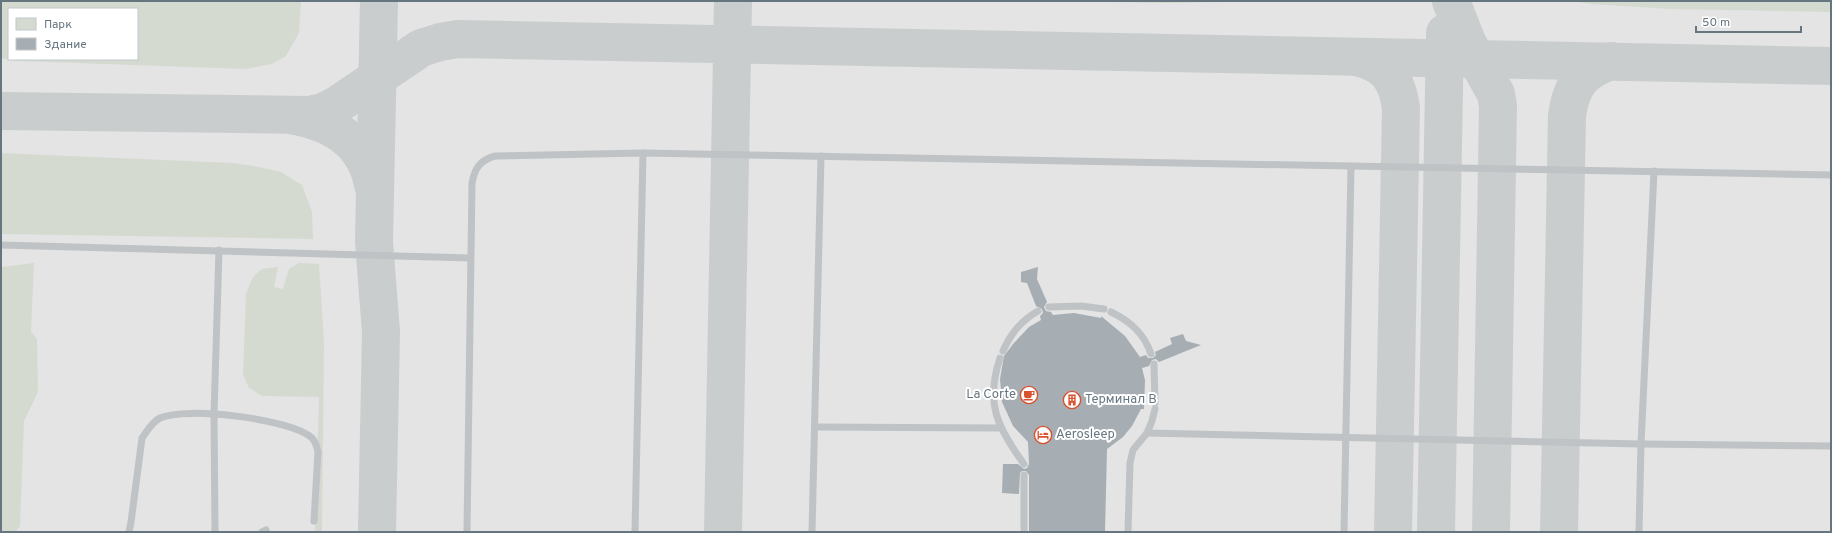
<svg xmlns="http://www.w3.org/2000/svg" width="1832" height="533" font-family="Overpass,sans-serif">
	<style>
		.built { fill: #e3e4e3; fill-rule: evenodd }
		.green { fill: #d5dad1; fill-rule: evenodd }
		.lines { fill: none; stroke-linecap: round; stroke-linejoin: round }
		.taxiway { stroke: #cacdce; stroke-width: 38 }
		.building { fill: #a6aeb3 }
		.service { stroke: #bfc3c6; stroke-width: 7 }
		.labels { text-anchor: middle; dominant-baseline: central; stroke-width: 4; stroke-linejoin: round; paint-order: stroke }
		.poi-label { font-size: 13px; fill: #667681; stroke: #fff; text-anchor: start }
	</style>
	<rect width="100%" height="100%" fill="#f5f5f2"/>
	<path class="built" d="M1,1H1831V532H1ZM9,9H137V59H9Z"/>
	<g class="green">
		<path d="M1,1H301L299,33L286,56L272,64L245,69L20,61L1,58ZM9,9H137V59H9Z"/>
		<polygon points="1054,1 1296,1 1166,3"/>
		<polygon points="1570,1 1831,1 1831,12 1669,9 1592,4"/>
		<polygon points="1,153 233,163 259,167 281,172 302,185 312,212 313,239 1,234"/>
		<polygon points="34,263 31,332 37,339 38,392 24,421 20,526 15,532 1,532 1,267"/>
		<polygon points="299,263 319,264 324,342 322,532 315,532 319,397 262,396 249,388 243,375 246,294 253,277 262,269 278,267 274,287 283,289 289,269"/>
	</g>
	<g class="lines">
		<g class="taxiway">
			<polyline points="1451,1 1467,42 1496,94 1498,106 1491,532"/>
			<path d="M1356,57C1386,63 1397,79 1401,108L1393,532"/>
			<polyline points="1,111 309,115 323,112 337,105 421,48 440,42 458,39 1831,66"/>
			<path d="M295,116C334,123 366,143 373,185"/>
			<polyline points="377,532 381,332 374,242 379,1"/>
			<polyline points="723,532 733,1"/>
			<polyline points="1436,532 1445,33"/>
			<path d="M1559,532L1567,116C1571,85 1582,71 1611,61"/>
		</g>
	</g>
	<polygon class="building" points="1038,267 1037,279 1047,302 1044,307 1046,311 1051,312 1053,315 1074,313 1101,318 1101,316 1125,336 1140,357 1146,355 1148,358 1153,358 1156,355 1155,352 1172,344 1170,338 1183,334 1186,341 1201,345 1159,362 1156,359 1152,360 1149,366 1142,368 1145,380 1144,409 1141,409 1132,426 1123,437 1107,449 1105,532 1029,532 1029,475 1026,471 1022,471 1020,473 1019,494 1002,493 1003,464 1018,464 1024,469 1027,468 1029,464 1028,442 1013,426 1002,402 1000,379 1004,356 1013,344 1029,327 1041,320 1040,316 1043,313 1042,309 1036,306 1027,283 1021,282 1021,272"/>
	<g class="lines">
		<g class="service">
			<polyline points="1,245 470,258"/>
			<polyline points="1049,307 1081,306 1104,309"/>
			<path d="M1111,312C1130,321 1144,333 1151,354"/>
			<path d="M1003,351C1011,333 1021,321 1038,311"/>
			<path d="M1000,358C985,403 997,427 1024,464"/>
			<polyline points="1154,364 1155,403"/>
			<polyline points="815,427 1000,428"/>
			<polyline points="1147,433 1641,444 1831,446"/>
			<path d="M129,532L131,522L142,438C147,431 152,422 160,418C186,406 292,419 312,438C316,442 317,447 318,452L314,521"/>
			<polyline points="215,532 214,414 219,250"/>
			<polyline points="262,532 266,530"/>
			<path d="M467,532L472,184C474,169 480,160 495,156L643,153L1831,175"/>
			<polyline points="635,532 643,153"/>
			<polyline points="812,532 821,156"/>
			<polyline points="1024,532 1024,475"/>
			<polyline points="1128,532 1130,463 1133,450 1147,433 1152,421 1155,409"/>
			<polyline points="1344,532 1351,166"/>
			<polyline points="1639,532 1641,444 1654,171"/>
		</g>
	</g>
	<defs>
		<symbol id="cafe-ring" viewBox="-11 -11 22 22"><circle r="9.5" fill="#fff" stroke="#d85230" stroke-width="1.5"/><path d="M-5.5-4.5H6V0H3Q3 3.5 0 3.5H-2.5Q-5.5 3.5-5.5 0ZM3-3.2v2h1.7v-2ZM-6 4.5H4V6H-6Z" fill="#d85230"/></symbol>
		<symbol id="building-ring" viewBox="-11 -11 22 22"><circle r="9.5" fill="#fff" stroke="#d85230" stroke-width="1.5"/><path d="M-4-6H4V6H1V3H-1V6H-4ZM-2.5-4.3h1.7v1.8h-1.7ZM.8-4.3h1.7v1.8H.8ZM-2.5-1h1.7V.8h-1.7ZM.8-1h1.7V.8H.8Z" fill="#d85230"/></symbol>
		<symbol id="hotel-ring" viewBox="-11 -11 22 22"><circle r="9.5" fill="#fff" stroke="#d85230" stroke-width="1.5"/><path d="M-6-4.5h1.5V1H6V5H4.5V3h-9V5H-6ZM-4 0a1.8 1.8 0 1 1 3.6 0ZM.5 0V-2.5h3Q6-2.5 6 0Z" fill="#d85230"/></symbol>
	</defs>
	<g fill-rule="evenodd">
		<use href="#cafe-ring" x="1019" y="385" width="20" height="20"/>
		<use href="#building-ring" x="1062" y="390" width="20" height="20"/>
		<use href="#hotel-ring" x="1033" y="425" width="20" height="20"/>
	</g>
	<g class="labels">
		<g class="poi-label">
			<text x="1016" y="395" text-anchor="end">La Corte</text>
			<text x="1085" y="400">Терминал B</text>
			<text x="1056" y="435">Aerosleep</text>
		</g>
	</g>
	<rect width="1832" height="533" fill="none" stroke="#667681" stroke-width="4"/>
	<rect x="8" y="8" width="130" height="52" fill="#ffffff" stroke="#c2c8cd"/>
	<rect x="16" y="18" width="20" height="12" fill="#d5dad1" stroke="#c2c8cd"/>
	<text x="44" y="28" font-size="12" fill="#667681">Парк</text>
	<rect x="16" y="38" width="20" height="12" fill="#a6aeb3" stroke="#c2c8cd"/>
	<text x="44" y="48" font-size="12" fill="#667681">Здание</text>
	<path d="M1696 26v6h105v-6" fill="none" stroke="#667681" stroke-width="2"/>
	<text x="1702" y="26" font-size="12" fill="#667681" stroke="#ffffff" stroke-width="3" paint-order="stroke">50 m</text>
</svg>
